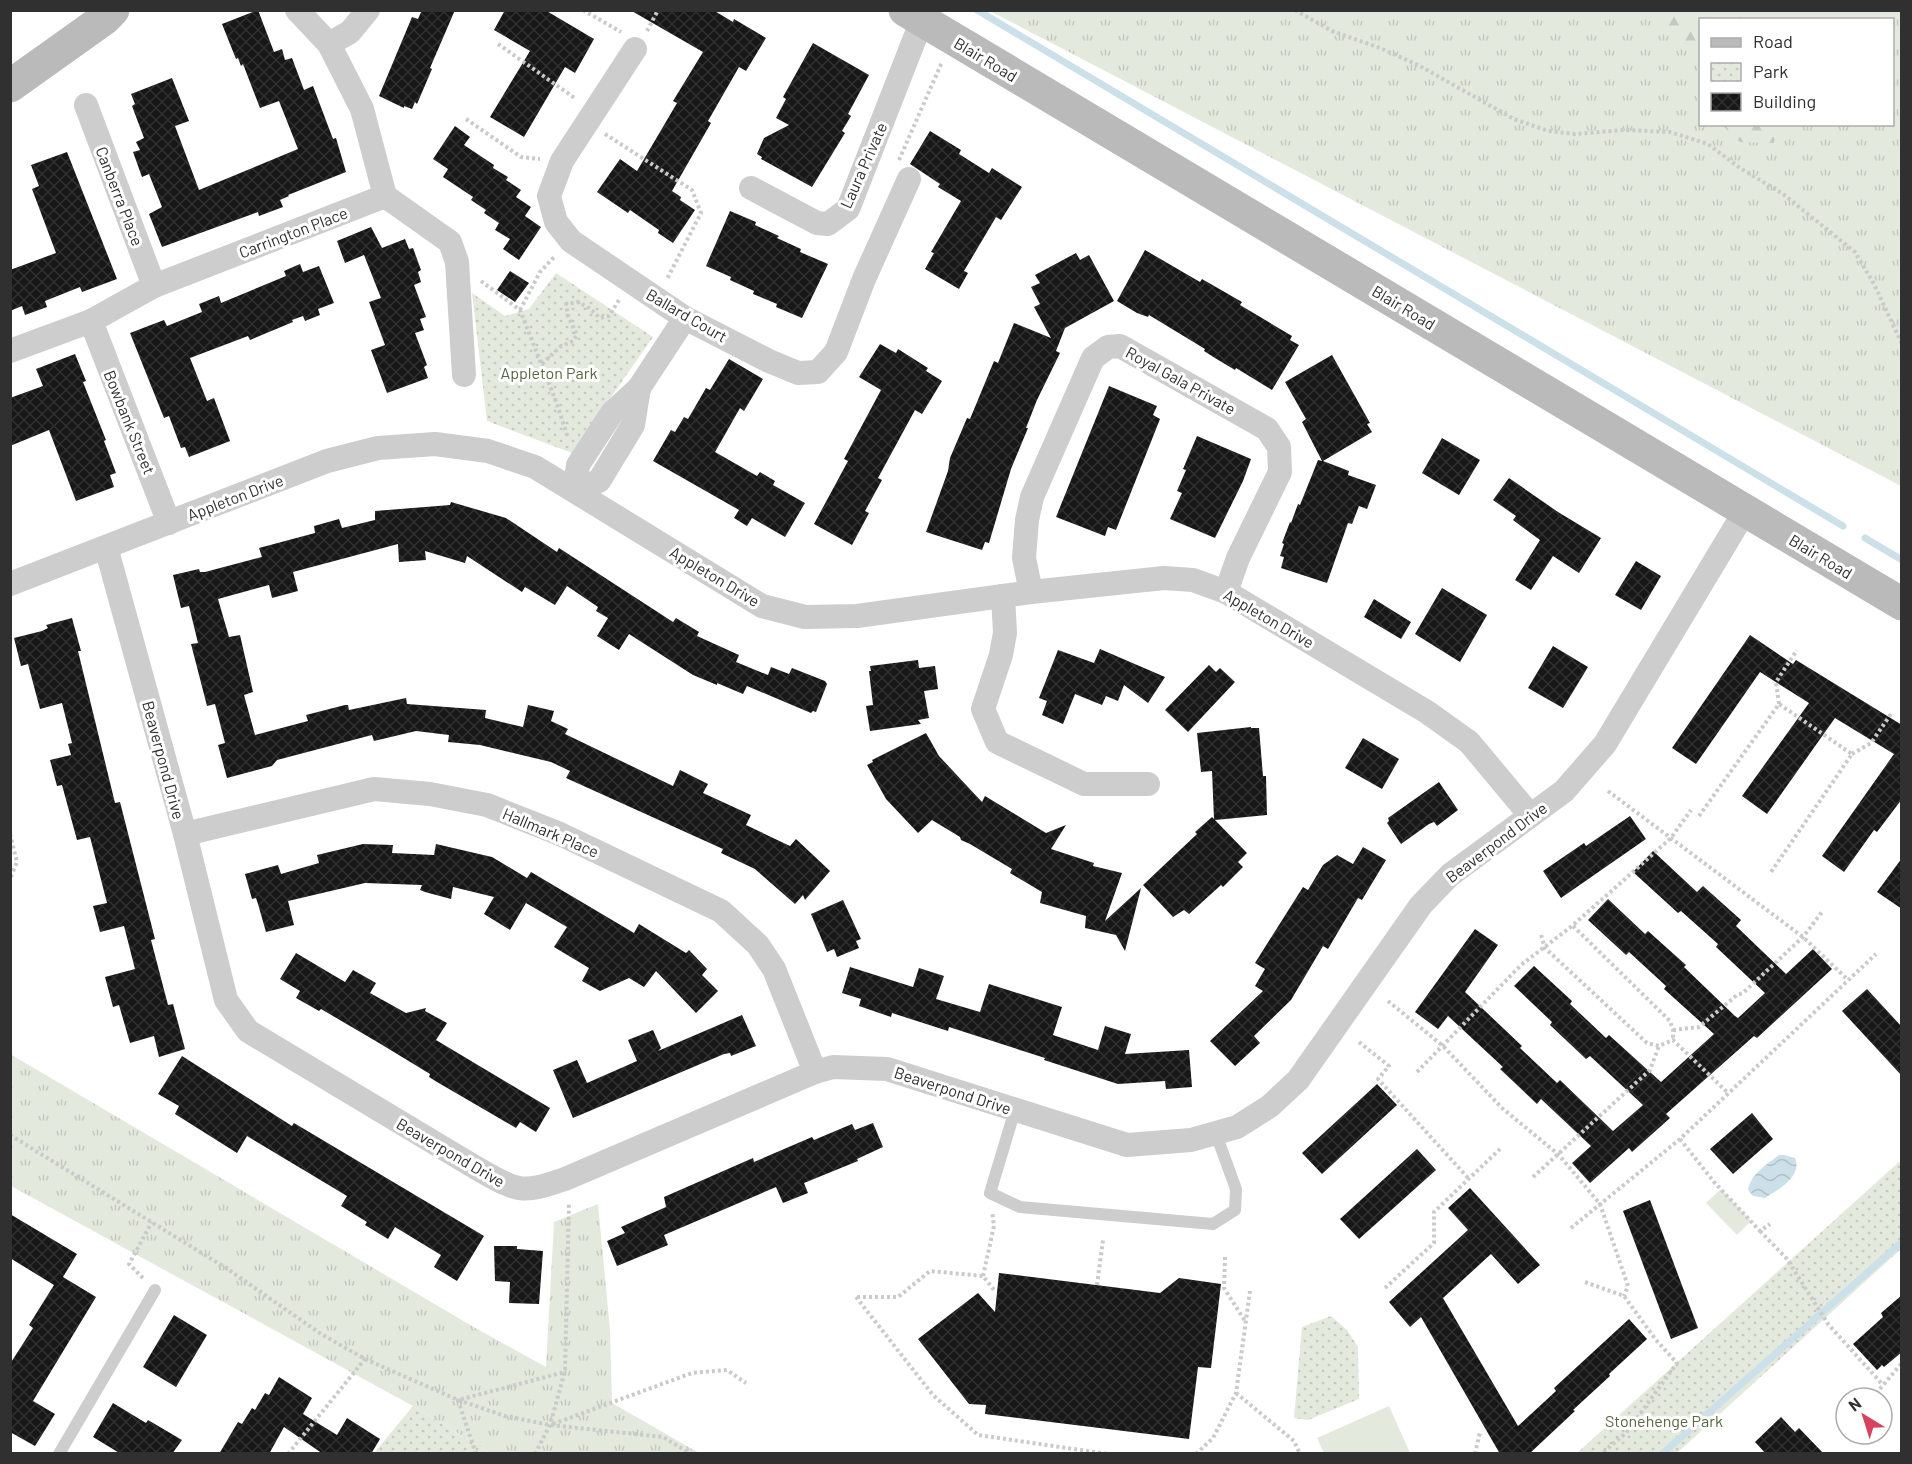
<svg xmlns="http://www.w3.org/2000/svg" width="1912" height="1464" font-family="Barlow,sans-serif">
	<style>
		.grass { fill: url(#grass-tufts); fill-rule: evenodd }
		.forest { fill: url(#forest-firs) }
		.park { fill: url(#park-dots) }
		.pitch { fill: #e4e9dd }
		.water { fill: url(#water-waves) }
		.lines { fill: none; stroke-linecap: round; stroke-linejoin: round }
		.stream { stroke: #cbe0e8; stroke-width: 7 }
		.building { fill: url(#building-cross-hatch) }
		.path { stroke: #cacaca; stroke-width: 4; stroke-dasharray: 3 3; stroke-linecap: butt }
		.lane { stroke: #cdcdcd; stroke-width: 12 }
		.street { stroke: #cdcdcd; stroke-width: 24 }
		.secondary { stroke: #bababa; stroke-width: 33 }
		.labels { text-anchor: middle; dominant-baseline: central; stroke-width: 6; stroke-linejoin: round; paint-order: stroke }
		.street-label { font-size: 16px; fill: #303030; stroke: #fff }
		.park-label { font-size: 16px; fill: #586841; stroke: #fff }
	</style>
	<defs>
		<pattern id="grass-tufts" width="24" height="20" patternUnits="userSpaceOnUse" patternTransform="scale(1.5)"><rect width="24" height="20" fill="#e4e9dd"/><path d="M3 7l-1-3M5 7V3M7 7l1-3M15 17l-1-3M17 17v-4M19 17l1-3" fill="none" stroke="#c4c8be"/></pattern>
		<pattern id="forest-firs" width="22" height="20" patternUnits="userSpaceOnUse" patternTransform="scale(1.5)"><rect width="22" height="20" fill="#e4e9dd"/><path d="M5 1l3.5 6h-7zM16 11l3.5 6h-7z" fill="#c4c8be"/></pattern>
		<pattern id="park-dots" width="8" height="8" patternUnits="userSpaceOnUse" patternTransform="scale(1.5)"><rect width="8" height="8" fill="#e4e9dd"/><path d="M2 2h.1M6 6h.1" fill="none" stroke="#c4c8be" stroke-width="1.8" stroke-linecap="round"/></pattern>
		<pattern id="water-waves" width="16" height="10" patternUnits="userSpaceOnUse" patternTransform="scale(1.5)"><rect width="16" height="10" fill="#cbe0e8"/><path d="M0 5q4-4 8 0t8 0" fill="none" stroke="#afc0c7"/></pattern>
		<pattern id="building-cross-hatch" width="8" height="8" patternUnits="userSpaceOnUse" patternTransform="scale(1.5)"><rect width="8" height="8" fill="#171717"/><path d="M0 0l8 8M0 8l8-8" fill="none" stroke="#303030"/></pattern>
	</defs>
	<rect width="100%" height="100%" fill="#fff"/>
	<g class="grass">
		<path d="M990,11H1901V486ZM1700,20H1892V124H1700Z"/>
		<polygon points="10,1054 477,1329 546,1367 554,1222 598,1204 610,1330 612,1403 699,1453 490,1453 413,1406 11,1186"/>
	</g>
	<g class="forest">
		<polygon points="1651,11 1732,11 1752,19 1700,20 1700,49 1663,33"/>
		<polygon points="1722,125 1777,125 1774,143 1740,142"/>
	</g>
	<g class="park">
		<polygon points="556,273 653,337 572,453 487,421 472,293 505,316 529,309"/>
		<polygon points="1901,1160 1901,1249 1677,1453 1577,1453"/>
		<polygon points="1331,1316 1347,1330 1358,1347 1359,1399 1308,1420 1294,1418 1302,1327"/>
		<polygon points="413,1406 490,1453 374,1453"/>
	</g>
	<g class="pitch">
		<polygon points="1721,1189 1751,1221 1737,1235 1706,1203"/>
		<polygon points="1389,1406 1410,1453 1324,1453 1317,1438"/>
	</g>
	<path class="water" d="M1779,1155H1784L1795,1158C1803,1176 1778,1190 1765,1198L1753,1196L1748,1190C1751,1174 1767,1164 1779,1155Z"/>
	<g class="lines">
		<g class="stream">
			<polyline points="977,10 1843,526"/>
			<polyline points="1865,538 1902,560"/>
			<polyline points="1662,1454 1902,1242"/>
		</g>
	</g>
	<g class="building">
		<polygon points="258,10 274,52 282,49 285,60 292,58 304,90 313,86 333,139 336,138 346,172 288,195 289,196 280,200 283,207 259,216 258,212 162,247 149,214 162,207 149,174 142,177 133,152 140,150 136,142 144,138 132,106 135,104 131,94 172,78 189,121 175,126 199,190 298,149 279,101 260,108 243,64 241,66 238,58 236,59 222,24"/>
		<polygon points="422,10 455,10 430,68 432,69 417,104 415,102 412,109 404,106 404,108 379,96 412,17 418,19"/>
		<polygon points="505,10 545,10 594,39 575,73 565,67 524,137 490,117 530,51 494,30"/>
		<polygon points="630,10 713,10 733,22 734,19 766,38 746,71 739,67 708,121 711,123 672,191 681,197 680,200 695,210 673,243 658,233 659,230 630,210 628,213 597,192 620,159 637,171 677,103 673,101 703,52"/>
		<polygon points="813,43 869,75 848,114 851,116 842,131 845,133 812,187 761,159 762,157 757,154 764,138 789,125 776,118 786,99 783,97"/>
		<polygon points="455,126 470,137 464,145 494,165 493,168 508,177 506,180 521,190 516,197 531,207 525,216 541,227 519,260 503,249 510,239 495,230 499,223 484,213 486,210 471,200 473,197 443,177 448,169 433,159"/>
		<polygon points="930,131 961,150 959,154 989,173 992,168 1022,187 1001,220 996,217 964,271 968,273 959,289 925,269 934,253 931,252 961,201 938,187 940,184 910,164"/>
		<polygon points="67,152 117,279 82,292 80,287 45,301 47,307 25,315 22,306 10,311 10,270 56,253 32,189 39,186 31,165"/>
		<polygon points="730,211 756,222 755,225 779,236 777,238 801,249 800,252 828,264 802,318 776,307 777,304 753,294 754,291 730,280 731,277 706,266"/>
		<polygon points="371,227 382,248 405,239 409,249 413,248 421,270 418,272 421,282 414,285 426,317 420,319 424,330 415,333 427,365 424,367 428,378 387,393 371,350 385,345 369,302 381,298 364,255 345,263 337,241"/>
		<polygon points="1145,250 1200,282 1202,279 1242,302 1240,305 1292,336 1290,340 1299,345 1272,390 1236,368 1235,370 1215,358 1204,351 1205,349 1149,315 1148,317 1137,313 1117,301"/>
		<polygon points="1076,253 1080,260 1089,255 1114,301 1065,328 1056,351 1060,353 1037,400 1026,428 1028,428 1011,469 989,543 985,542 982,550 926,532 948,471 950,458 967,418 970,419 994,361 998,363 1014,323 1051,338 1034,307 1040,304 1031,287 1040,283 1035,275"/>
		<polygon points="300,264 303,272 319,266 334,303 318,309 320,315 305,321 303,316 292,320 293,322 250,340 248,336 190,358 207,401 214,398 230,441 189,457 185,447 181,448 169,416 164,418 130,333 164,320 167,326 202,312 199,304 219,296 221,303 286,276 284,271"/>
		<polygon points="510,271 529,283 515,302 497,290"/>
		<polygon points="880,344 896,353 898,349 928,368 926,371 942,381 922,414 915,410 878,478 882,480 865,511 869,513 852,545 814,524 848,461 844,459 881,390 859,377"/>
		<polygon points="75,354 86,381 83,382 106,440 104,441 116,473 110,475 114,487 76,501 49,430 10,446 10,398 43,386 36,369"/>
		<polygon points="1332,355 1370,423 1367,424 1372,432 1323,461 1349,471 1348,475 1376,485 1367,509 1359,506 1352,524 1348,523 1327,583 1281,568 1284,557 1280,556 1284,544 1282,543 1290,522 1291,523 1298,504 1300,505 1318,460 1322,461 1302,422 1306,419 1285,382"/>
		<polygon points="729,359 763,379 744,411 740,408 715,452 757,476 760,472 775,481 773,485 805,503 785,537 752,518 747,526 734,518 739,510 653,461 671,430 675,432 684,417 688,419 706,388 710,390"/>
		<polygon points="1109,386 1157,406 1153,415 1160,419 1116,530 1108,527 1105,536 1056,517"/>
		<polygon points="1197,436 1251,459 1243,481 1215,538 1170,519 1182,493 1177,491 1186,470 1183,469"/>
		<polygon points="1442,438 1480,460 1459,495 1422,473"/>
		<polygon points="1509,478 1558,512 1601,538 1579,573 1553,556 1531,590 1515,580 1540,540 1513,520 1516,516 1493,500"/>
		<polygon points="451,502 506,518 557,552 559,548 673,622 676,618 699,632 697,636 739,655 736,662 768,675 771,667 789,674 792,668 825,681 827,684 816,712 813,711 811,713 747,686 743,694 717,683 717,685 693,675 629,634 619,650 597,636 608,618 596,611 598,607 567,586 555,605 525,587 522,592 467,556 465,563 425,551 426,560 399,562 398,544 293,572 298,591 272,598 269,585 218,599 229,637 240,635 253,692 244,695 255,735 308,721 306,715 345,705 348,705 349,710 406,698 407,704 486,710 485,718 523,727 528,705 554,711 551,721 568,729 565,734 673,786 680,770 708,784 703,793 751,815 746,825 790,846 796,839 830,871 805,900 803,895 795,904 755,869 721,853 723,849 566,778 570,771 551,762 480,745 448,742 449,735 416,731 374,741 372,735 277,760 272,766 227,778 218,745 225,743 215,704 207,706 191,644 198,643 189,606 181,608 173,575 199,569 200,572 205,572 262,557 259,548 315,533 314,526 339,519 342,528 375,520 375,511 450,505"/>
		<polygon points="1636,561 1661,576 1641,610 1615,595"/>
		<polygon points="1442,588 1487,615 1460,662 1415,634"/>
		<polygon points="1374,599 1411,622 1401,639 1364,617"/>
		<polygon points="72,618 81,651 78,651 115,803 120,802 155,939 151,940 168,1005 173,1004 185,1049 159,1057 154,1036 130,1043 119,1005 113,1007 105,977 135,969 124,926 100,932 93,906 107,903 90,837 77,840 62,785 57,786 50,760 71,755 68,744 72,743 62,703 40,709 28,664 21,666 14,638 42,631 48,628 46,625"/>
		<polygon points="1750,635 1793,664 1796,660 1902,725 1902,799 1877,832 1874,830 1844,872 1822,856 1894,754 1835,718 1767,814 1742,796 1809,703 1760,672 1696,764 1672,748"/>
		<polygon points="1553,646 1588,667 1563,708 1528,688"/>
		<polygon points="1100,649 1165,677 1148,703 1124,685 1118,701 1106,696 1102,705 1075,694 1063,724 1042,715 1047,701 1039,698 1058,650 1094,663"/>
		<polygon points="918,660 919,668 935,666 938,689 924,691 929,718 918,720 921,724 870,731 866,706 873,705 869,671 871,671 870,666"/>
		<polygon points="1209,665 1216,672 1220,668 1235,682 1188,732 1165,710"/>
		<polygon points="1251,727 1251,728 1259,728 1263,776 1266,776 1267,815 1215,820 1247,853 1238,862 1243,867 1223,887 1221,885 1189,914 1184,910 1173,917 1143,885 1197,834 1195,832 1212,817 1214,819 1212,771 1201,772 1197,733"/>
		<polygon points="926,733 939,756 982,802 985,796 1046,833 1066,825 1051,849 1094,863 1093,866 1122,873 1105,921 1141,888 1125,951 1116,935 1085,928 1086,916 1040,903 1042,892 1010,873 1012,869 970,844 961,840 960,837 932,820 918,833 886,799 867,765 873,762 872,760"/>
		<polygon points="1363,738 1399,759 1382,789 1345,768"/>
		<polygon points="1439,782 1458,810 1437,826 1434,822 1429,824 1401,844 1387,823 1389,821 1388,818"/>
		<polygon points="1630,816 1646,839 1561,898 1543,871 1584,843 1586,846"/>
		<polygon points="363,844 393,845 392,853 434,855 436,844 492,857 527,878 531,872 634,933 639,924 686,953 689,950 707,969 702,975 718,991 696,1013 656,971 644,987 629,978 600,991 582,981 589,968 554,947 567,927 526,903 510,930 484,914 494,897 453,887 451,899 425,892 420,890 422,885 365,883 288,901 294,925 266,932 258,904 256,898 252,899 245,874 278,865 281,874 319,863 317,855"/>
		<polygon points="1363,847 1386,860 1362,900 1358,898 1328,949 1323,946 1291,1000 1254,1036 1260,1043 1235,1066 1210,1041 1263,991 1255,986 1265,969 1255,963 1303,887 1308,890 1323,865 1337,855 1353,864"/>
		<polygon points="1653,851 1697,892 1703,886 1741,920 1736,926 1786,974 1813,949 1832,969 1757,1038 1754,1036 1666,1114 1670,1118 1632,1152 1629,1148 1590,1183 1572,1163 1591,1146 1541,1099 1537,1104 1500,1069 1503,1067 1448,1016 1438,1029 1415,1012 1475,929 1498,945 1465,992 1522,1046 1520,1048 1557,1083 1560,1080 1613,1131 1643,1105 1590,1056 1586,1059 1550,1025 1552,1022 1514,986 1534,966 1572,1001 1570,1004 1587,1020 1606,1038 1609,1035 1661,1082 1714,1034 1664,989 1666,986 1629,952 1626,955 1588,920 1608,899 1645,934 1648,931 1686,965 1684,967 1735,1016 1738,1018 1765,993 1716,947 1718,944 1681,911 1678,913 1633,872"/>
		<polygon points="1902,858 1902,909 1877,892"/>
		<polygon points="843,900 861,939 856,941 859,948 837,957 834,949 827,952 811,914"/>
		<polygon points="296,953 345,982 353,970 376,983 370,993 406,1013 426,1008 425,1011 447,1023 436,1040 550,1108 536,1132 520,1122 516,1128 437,1082 429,1077 430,1074 379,1043 321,1009 319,1011 296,998 300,991 280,979"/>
		<polygon points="850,967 913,987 919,968 944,976 936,999 980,1012 989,984 1062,1007 1053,1035 1098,1050 1105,1026 1131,1034 1125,1054 1189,1050 1192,1087 1166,1089 1165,1081 1118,1084 1044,1060 1045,1058 949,1027 948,1031 892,1013 891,1017 859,1006 861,999 842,993"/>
		<polygon points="1867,989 1902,1027 1902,1076 1842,1011"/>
		<polygon points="742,1015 756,1046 731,1056 730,1053 724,1054 573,1118 553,1070 577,1060 587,1083 637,1061 628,1040 653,1030 661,1048 658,1051"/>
		<polygon points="182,1056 292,1126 294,1123 484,1236 457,1281 434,1267 441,1255 395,1227 388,1239 365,1225 367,1222 341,1206 347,1196 247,1136 237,1153 175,1114 179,1106 158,1094"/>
		<polygon points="1377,1084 1397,1105 1322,1174 1302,1153"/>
		<polygon points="1752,1113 1773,1139 1733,1174 1710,1149"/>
		<polygon points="873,1123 883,1147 857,1159 858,1161 804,1183 808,1193 783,1203 776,1187 664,1235 668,1245 617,1266 607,1241 625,1233 621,1227 666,1207 664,1197 753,1158 754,1162 812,1137 814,1140 852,1124 855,1130"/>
		<polygon points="1417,1149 1436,1170 1359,1239 1340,1219"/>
		<polygon points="1470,1188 1540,1265 1518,1284 1491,1254 1443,1298 1518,1426 1556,1391 1554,1388 1629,1319 1647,1339 1609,1374 1610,1376 1573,1410 1575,1411 1529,1454 1500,1454 1421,1317 1410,1327 1389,1302 1468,1230 1448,1208"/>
		<polygon points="1650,1200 1698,1328 1671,1339 1623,1211"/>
		<polygon points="10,1214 77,1254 63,1277 96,1297 33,1401 55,1414 35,1446 10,1432 10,1364 33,1328 29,1325 54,1285 10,1258"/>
		<polygon points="494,1246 517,1246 517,1249 543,1251 539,1304 509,1303 510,1282 495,1281"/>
		<polygon points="999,1273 1160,1293 1179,1278 1221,1284 1211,1368 1198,1367 1189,1439 985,1414 986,1405 969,1404 918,1339 978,1293 995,1312"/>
		<polygon points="1902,1295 1902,1352 1884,1367 1882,1365 1877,1370 1853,1344 1883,1317 1881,1313"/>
		<polygon points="174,1315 207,1335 176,1387 143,1367"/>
		<polygon points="279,1377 312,1398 303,1414 337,1435 347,1418 380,1439 371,1454 323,1454 284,1427 269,1454 219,1454 238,1422 242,1424 252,1408 255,1410 265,1393 269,1395"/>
		<polygon points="113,1403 146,1423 148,1420 182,1440 172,1454 121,1454 93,1437"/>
		<polygon points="1781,1417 1795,1432 1799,1428 1824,1454 1766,1454 1755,1442"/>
	</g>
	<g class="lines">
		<g class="path">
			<polyline points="583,10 621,32"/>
			<polyline points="1295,10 1332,31 1380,48 1418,65 1514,119 1548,131 1575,134 1625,130 1670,132 1708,144 1740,168 1783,194 1855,252 1874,284 1902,344"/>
			<polyline points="647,31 658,10"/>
			<polyline points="498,44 576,99"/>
			<polyline points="466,119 521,157 540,159"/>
			<polyline points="605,134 692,190 701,213 667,279"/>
			<polyline points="899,160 942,62"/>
			<polyline points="481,281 520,310 557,404 568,438"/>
			<polyline points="520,310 540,272 555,256"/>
			<polyline points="542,364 560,347 573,341 577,335 568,316 566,304 578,302 589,308 600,318 609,316 619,300"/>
			<polyline points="1779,704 1776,682 1797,650"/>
			<polyline points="1852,754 1871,743 1891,714"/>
			<polyline points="1608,791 1803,937 1848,980"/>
			<polyline points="1699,816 1779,704 1852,754 1771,872"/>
			<polyline points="10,834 17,862 10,879"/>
			<polyline points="1573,926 1670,1021 1673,1030 1673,1040"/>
			<polyline points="1541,935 1545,948 1647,1043 1659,1046 1673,1040 1728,1093"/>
			<polyline points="1388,1001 1443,1046 1502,1108 1559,1155 1600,1204 1628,1286 1624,1296"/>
			<polyline points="1673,1030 1699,1027 1737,995 1743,993 1803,937 1822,912"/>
			<polyline points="1359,1042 1389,1066 1378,1079 1469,1179"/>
			<polyline points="1417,1072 1521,965 1572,926 1671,838 1691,810"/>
			<polyline points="10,1135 226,1268 321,1334 365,1359 458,1400 505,1416 550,1425 663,1437 691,1454"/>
			<polyline points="1680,1139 1714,1182 1760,1231 1770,1224"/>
			<polyline points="1533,1177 1650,1070 1659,1046"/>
			<polyline points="1571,1228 1680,1139 1876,954"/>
			<polyline points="1760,1231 1787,1259 1828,1324 1883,1385"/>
			<polyline points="1225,1257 1224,1288 1245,1321"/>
			<polyline points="983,1276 994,1226 992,1212"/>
			<polyline points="143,1278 129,1264 152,1222"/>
			<polyline points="1585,1282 1624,1296 1656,1340 1677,1363 1626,1433 1601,1454"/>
			<polyline points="1097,1285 1103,1240"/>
			<polyline points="1385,1288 1434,1243 1434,1212 1500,1149"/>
			<polyline points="856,1297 933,1395 978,1435 1108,1454"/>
			<polyline points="857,1297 898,1297 930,1271 983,1276 994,1290"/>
			<polyline points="1236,1393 1294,1441 1300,1454"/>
			<polyline points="1872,1398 1902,1363"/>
			<polyline points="553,1424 692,1373 727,1370 746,1383"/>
			<polyline points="288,1454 365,1359"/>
			<polyline points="476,1454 458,1400 565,1372"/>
			<polyline points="535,1454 550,1425 565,1371 569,1202"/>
			<polyline points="1196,1454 1213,1438 1236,1393 1250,1291"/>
			<polyline points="1475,1454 1480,1432"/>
		</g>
		<g class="lane">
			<polyline points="1015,1110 990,1193 1020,1207 1213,1224 1235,1210 1236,1189 1216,1134"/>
			<polyline points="59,1454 155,1290"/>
		</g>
		<g class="street">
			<polyline points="297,10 329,44 362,109 385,196"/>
			<polyline points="329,44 350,32 368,10"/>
			<polyline points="635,49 562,161 549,196 556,222 571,241 685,318 769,361 798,373 818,372 836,352 864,279 909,179"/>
			<polyline points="86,105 154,286"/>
			<polyline points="751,188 817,223 828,224 848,209 922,20"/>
			<polyline points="385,196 450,242 457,262 464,375"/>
			<polyline points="91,321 169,523"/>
			<polyline points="10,351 91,321 154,286 385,196"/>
			<polygon points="639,388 633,425 599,481 574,490 578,465 612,413"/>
			<polyline points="639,388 685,318"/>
			<path d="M106,547L185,834L226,1000L248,1031L478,1169C519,1192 521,1194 565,1179L815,1072L833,1067L887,1069L1127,1145L1191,1140L1237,1127L1270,1106L1298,1080L1421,905L1450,875L1564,791L1605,744L1745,511"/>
			<polyline points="10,584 327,461 378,448 435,444 488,451 535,467 762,606 805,617 857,616 1031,592 1164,578 1193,580 1226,592 1427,712 1469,742 1530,815"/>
			<polyline points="1031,592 1024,558 1027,520 1032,497 1093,358 1108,347 1120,346 1267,429 1279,447 1280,472 1238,558 1226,592"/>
			<polyline points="1003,596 1005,633 1001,655 983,709 997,742 1084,784 1148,784"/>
			<polyline points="185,834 374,789 430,794 487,805 560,834 721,911 758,945 774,969 815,1072"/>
		</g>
		<g class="secondary">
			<polyline points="905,10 1902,604"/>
			<polyline points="10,86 104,19 113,10"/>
		</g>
	</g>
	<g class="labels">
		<g class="street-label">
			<text transform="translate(986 59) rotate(31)">Blair Road</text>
			<text transform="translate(863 165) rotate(-66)">Laura Private</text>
			<text transform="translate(120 196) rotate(69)">Canberra Place</text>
			<text transform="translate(293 232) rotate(-21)">Carrington Place</text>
			<text transform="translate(1404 307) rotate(31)">Blair Road</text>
			<text transform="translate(687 315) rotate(30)">Ballard Court</text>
			<text transform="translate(1181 380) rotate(29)">Royal Gala Private</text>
			<text transform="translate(130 422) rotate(68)">Bowbank Street</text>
			<text transform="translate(235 497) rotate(-21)">Appleton Drive</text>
			<text transform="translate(1821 556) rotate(31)">Blair Road</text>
			<text transform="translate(715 576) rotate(31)">Appleton Drive</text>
			<text transform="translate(1269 618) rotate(30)">Appleton Drive</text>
			<text transform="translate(164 760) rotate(75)">Beaverpond Drive</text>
			<text transform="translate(551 832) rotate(23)">Hallmark Place</text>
			<text transform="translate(1496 842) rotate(-37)">Beaverpond Drive</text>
			<text transform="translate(953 1090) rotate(18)">Beaverpond Drive</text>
			<text transform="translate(451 1152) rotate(30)">Beaverpond Drive</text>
		</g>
		<g class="park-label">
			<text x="549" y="372">Appleton Park</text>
			<text x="1664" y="1420">Stonehenge Park</text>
		</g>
	</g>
	<rect width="1912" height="1464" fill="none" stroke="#303030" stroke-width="24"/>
	<rect x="1699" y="18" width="195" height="108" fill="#ffffff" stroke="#acacac" stroke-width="1.5"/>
	<rect x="1711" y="38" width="30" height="9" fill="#bababa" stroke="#acacac" stroke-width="1.5"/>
	<text x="1753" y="48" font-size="18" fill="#303030">Road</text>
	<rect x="1711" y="63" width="30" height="18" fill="url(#park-dots)" stroke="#acacac" stroke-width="1.5"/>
	<text x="1753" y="78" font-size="18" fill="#303030">Park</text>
	<rect x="1711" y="93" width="30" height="18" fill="url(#building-cross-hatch)" stroke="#acacac" stroke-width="1.5"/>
	<text x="1753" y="108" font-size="18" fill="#303030">Building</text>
	<g transform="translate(1864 1416) rotate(322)"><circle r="28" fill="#ffffff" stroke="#acacac" stroke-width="1.5"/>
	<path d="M0-4.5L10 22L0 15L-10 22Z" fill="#d7435e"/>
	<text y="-9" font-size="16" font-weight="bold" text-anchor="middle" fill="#303030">N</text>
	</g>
</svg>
